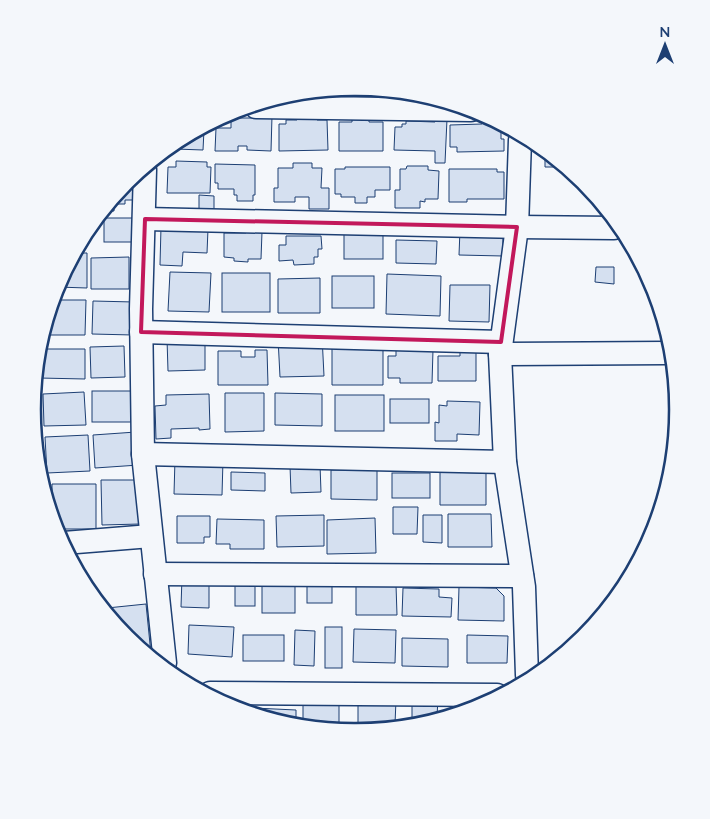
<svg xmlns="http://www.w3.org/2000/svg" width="710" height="819" font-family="Lato,sans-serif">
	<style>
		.building { fill: #d5e0f0; stroke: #1d3f73 }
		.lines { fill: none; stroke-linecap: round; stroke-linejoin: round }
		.minor-casing { stroke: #1d3f73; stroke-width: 25 }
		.minor { stroke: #f4f7fb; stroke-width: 22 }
		.marked { fill: none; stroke: #c2185b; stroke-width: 4; stroke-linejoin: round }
		.rim { fill: none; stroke: #1d3f73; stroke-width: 2.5 }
	</style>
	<rect width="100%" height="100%" fill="#f4f7fb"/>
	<g class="building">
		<polygon points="272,116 271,151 247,150 247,146 238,146 238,151 215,151 216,128 231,128 231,118 262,118"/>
		<polygon points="297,116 317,116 317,120 327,120 328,150 279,151 279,124 286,124 286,120 297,120"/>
		<polygon points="352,116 369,116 369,122 383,122 383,151 339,151 339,122 352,122"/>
		<polygon points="435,118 447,119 445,163 435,163 435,151 394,150 395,127 402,127 402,124 406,124 406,121 435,122"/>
		<polygon points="482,120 492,120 494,124 501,127 501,139 504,139 504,151 457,152 457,147 450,147 450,125 482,124"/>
		<polygon points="204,130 203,150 175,149"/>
		<polygon points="545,156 561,167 545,167"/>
		<polygon points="176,161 207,162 207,167 211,167 210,193 167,193 168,167 176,167"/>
		<polygon points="293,163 312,163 312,168 322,168 321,188 329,188 329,209 309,209 309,197 295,197 295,202 274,202 274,188 278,188 278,168 293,168"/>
		<polygon points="215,164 255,165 255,195 253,195 253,201 237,201 237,195 234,195 234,189 218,189 218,183 215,183"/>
		<polygon points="407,166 428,166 428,170 439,171 438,199 425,199 425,202 420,201 420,208 395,208 395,190 400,190 400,169 406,169"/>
		<polygon points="345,167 390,167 390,190 375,190 375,197 367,197 367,203 355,203 355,197 341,197 341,194 335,194 335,169 345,169"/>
		<polygon points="449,169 497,169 497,172 504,172 504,199 467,199 467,202 449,202"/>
		<polygon points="129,180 134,180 135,200 125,200 125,204 114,204 114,211 107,211"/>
		<polygon points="199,195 214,196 214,211 199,210"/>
		<rect x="104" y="218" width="31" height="24"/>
		<polygon points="161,227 208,229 207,253 183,252 182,266 160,265"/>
		<polygon points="460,230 503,232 503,256 459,255"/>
		<polygon points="246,231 262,232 261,259 248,259 248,262 234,261 234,258 224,257 224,233 246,233"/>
		<rect x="344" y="233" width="39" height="26"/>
		<polygon points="286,236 321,236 322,249 318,249 318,257 314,257 314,264 294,265 293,260 279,261 279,245 286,245"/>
		<polygon points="396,240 437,241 436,264 396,263"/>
		<polygon points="79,253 87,253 87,288 57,287"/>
		<polygon points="129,257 129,289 91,289 91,258"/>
		<polygon points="596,267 614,267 614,284 595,282"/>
		<polygon points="170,272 211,273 209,312 168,311"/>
		<rect x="222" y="273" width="48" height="39"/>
		<polygon points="387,274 441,276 440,316 386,314"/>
		<rect x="332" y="276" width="42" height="32"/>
		<polygon points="320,278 320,313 278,313 278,279"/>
		<polygon points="450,285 490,285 489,322 449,321"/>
		<polygon points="54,300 86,300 85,335 47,335"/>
		<polygon points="93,301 134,302 133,335 92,334"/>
		<polygon points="322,336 324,376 280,377 278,338"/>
		<polygon points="205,338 205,370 168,371 167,339"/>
		<polygon points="124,346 125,377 91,378 90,347"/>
		<polygon points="332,348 383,349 383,385 332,385"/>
		<polygon points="45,349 85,349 85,379 39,378"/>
		<polygon points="255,350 267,350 268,385 218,385 218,351 241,351 241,357 255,357"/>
		<polygon points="396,350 433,350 432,383 400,383 400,378 388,378 388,356 396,356"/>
		<polygon points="460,351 476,351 476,381 438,381 438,356 460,356"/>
		<rect x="92" y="391" width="39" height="31"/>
		<polygon points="84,392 86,425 44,426 43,394"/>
		<polygon points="225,393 264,393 264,431 225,432"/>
		<polygon points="275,393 322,394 322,426 275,425"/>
		<polygon points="209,394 210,429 199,430 199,428 171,429 171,438 156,439 155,406 166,405 166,395"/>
		<rect x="335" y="395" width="49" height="36"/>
		<rect x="390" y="399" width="39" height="24"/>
		<polygon points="447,401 480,402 479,435 457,434 457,441 435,441 435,422 439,423 439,405 447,406"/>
		<polygon points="136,432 139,465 95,468 93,435"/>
		<polygon points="88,435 90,471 47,473 45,437"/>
		<polygon points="175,459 223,460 222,495 174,494"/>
		<polygon points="320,465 321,492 291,493 290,466"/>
		<polygon points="331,470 377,470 377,500 331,499"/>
		<polygon points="231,472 265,473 265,491 231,490"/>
		<polygon points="440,472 486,473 486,505 440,505"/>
		<rect x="392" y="473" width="38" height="25"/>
		<polygon points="101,480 140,480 140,524 102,525"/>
		<polygon points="52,484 96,484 96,529 56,529 52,510"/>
		<polygon points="393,507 418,507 417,534 393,534"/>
		<polygon points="448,514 491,514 492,547 448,547"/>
		<polygon points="324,515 324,546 277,547 276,516"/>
		<polygon points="423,515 442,515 442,543 423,542"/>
		<polygon points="177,516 210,516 210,537 204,537 204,543 177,543"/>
		<polygon points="375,518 376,553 327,554 327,520"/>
		<polygon points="217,519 264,520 264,549 230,549 230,544 216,544"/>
		<polygon points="182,577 209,577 209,608 181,607"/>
		<rect x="235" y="579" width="20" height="27"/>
		<rect x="262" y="582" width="33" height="31"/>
		<rect x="307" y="583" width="25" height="20"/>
		<polygon points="356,585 396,585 397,615 356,615"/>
		<polygon points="459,587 496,588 504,596 504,621 458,620"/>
		<polygon points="403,588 439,589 439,597 452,598 451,617 402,616"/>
		<polygon points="146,604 151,654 127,637 107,608"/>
		<polygon points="189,625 234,627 232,657 188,654"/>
		<rect x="325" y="627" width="17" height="41"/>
		<polygon points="354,629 396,630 395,663 353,662"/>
		<polygon points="295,630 315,631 314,666 294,665"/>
		<rect x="243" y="635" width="41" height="26"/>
		<polygon points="467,635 508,636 507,663 467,663"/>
		<polygon points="402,638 448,639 448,667 402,666"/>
		<polygon points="303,698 339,698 339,729 303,722"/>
		<polygon points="412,699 438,699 437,716 412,721"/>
		<polygon points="358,700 396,700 395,724 358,731"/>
		<polygon points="254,708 296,710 296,720 254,712"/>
	</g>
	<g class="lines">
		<defs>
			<g id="minor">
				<polyline points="256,107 471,110"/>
				<polyline points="520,140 517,227 500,354 505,462 524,587 527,675"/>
				<polyline points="145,170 141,309 143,454 165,663"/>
				<polyline points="145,219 517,227 614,228"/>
				<polyline points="141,332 501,342"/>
				<polyline points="500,354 666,353"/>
				<polyline points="143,454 505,462"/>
				<polyline points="64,543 151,536"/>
				<polyline points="155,574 522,576"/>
				<polyline points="210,693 497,695"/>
			</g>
		</defs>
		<use href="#minor" class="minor-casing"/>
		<use href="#minor" class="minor"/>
	</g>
	<path class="marked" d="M145,219L517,227L501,342L141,332Z"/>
	<path d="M0 0H710V819H0ZM354 96H356A313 313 0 0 1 669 409V410A313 313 0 0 1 356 723H354A313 313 0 0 1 41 410V409A313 313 0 0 1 354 96Z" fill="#f4f7fb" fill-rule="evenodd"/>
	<path class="rim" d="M354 96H356A313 313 0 0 1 669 409V410A313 313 0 0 1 356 723H354A313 313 0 0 1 41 410V409A313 313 0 0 1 354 96Z"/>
	<g transform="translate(665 45)" stroke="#f4f7fb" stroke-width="4" paint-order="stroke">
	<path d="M0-4L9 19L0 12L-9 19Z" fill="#1d3f73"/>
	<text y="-8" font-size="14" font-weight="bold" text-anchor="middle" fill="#1d3f73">N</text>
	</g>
</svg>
